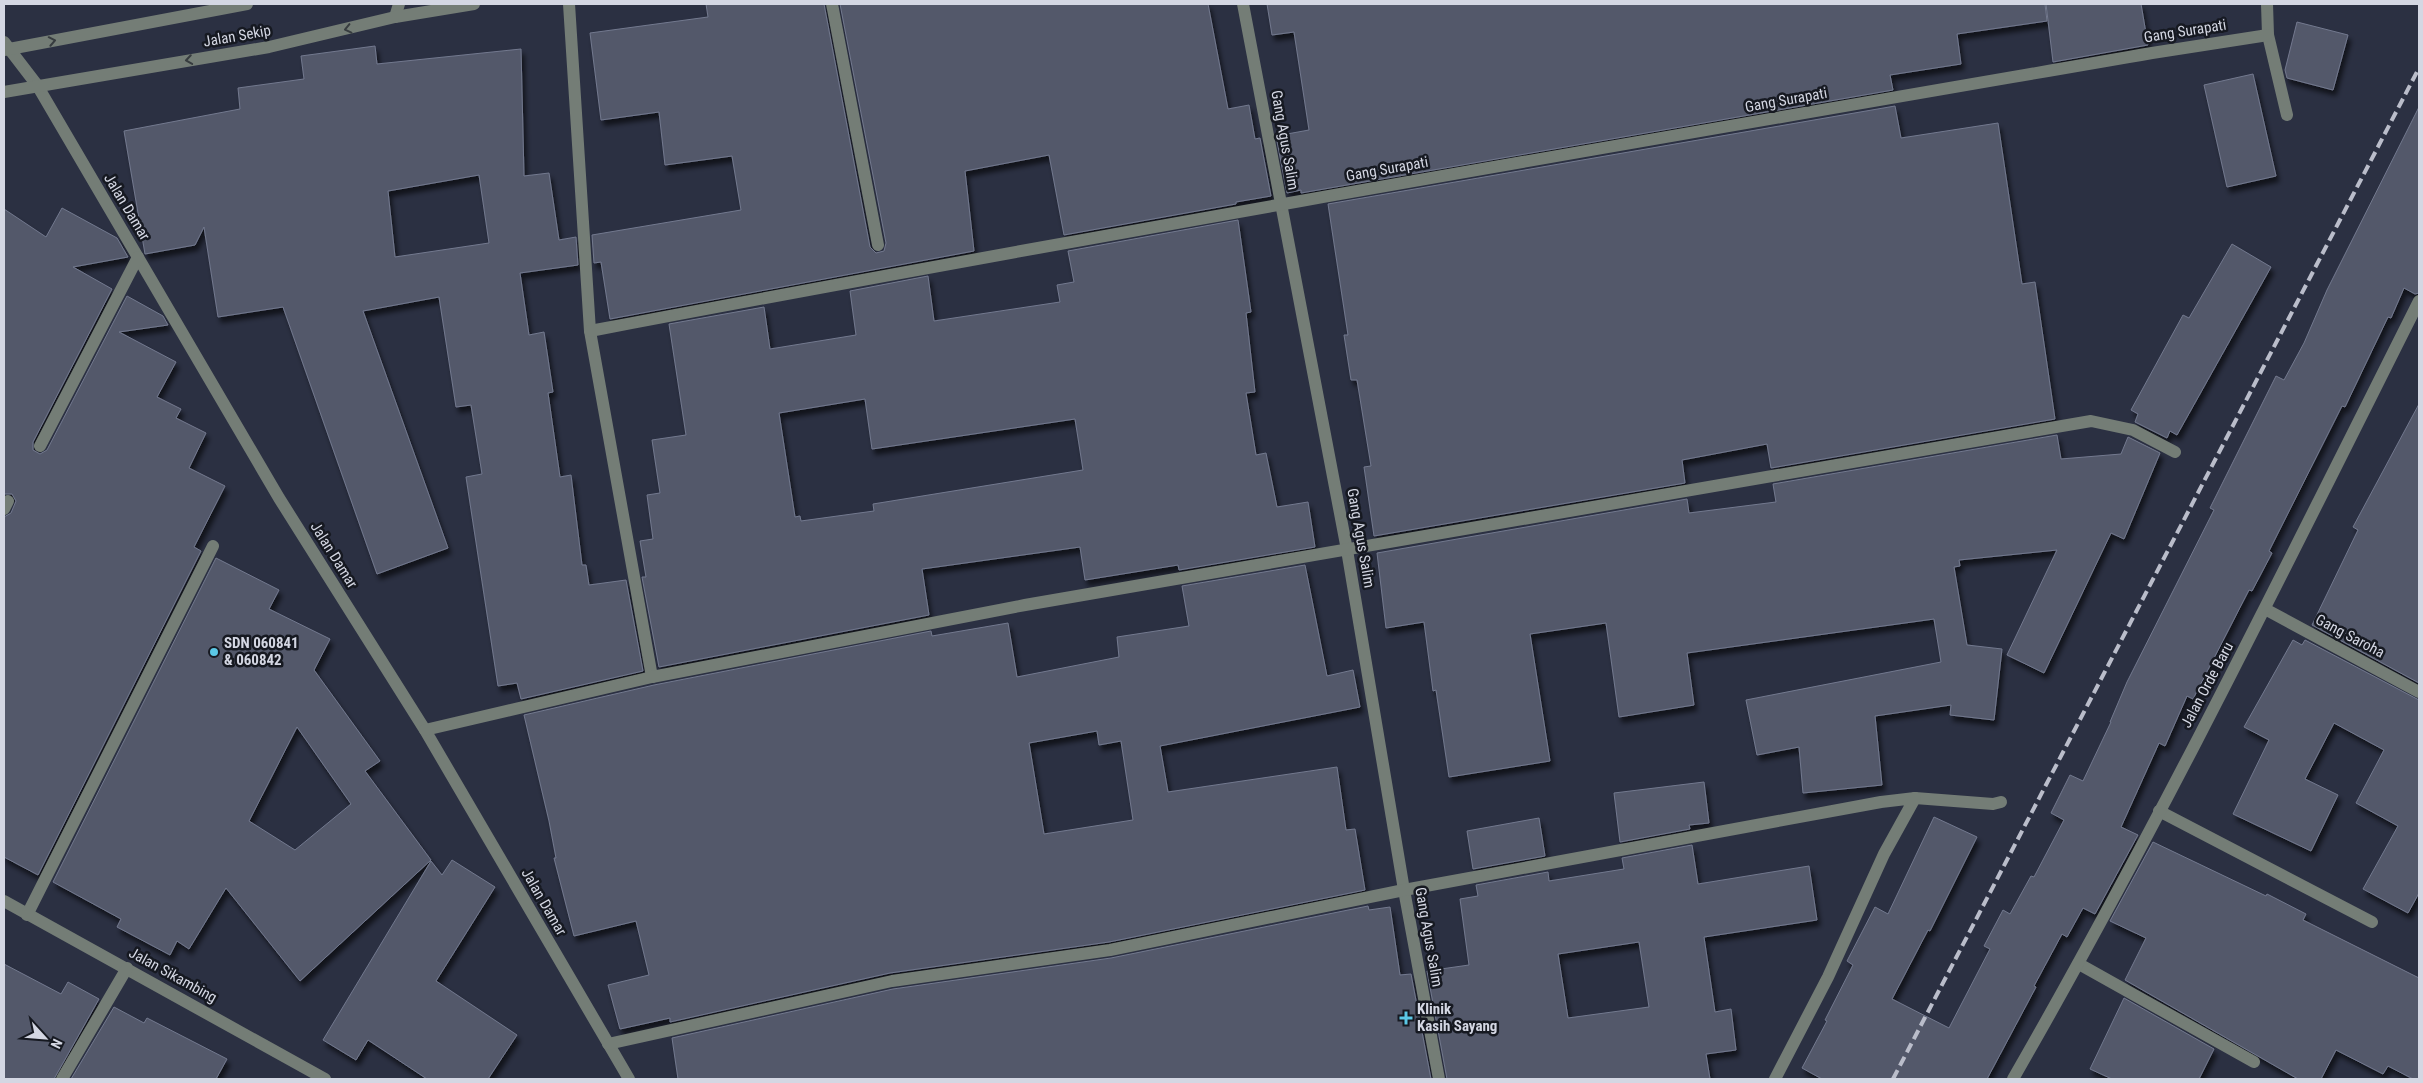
<svg xmlns="http://www.w3.org/2000/svg" width="2423" height="1083" font-family="'Roboto Condensed',sans-serif">
	<style>
		.building { fill: #52586b; stroke: #73798e; fill-rule: evenodd; filter: url(#shadow) }
		.lines { fill: none; stroke-linecap: round; stroke-linejoin: round }
		.minor { stroke: #747d76; stroke-width: 12 }
		.rail { stroke: #babdca; stroke-width: 4; stroke-dasharray: 10 5; stroke-linecap: butt }
		.oneway { stroke: #373c3f }
		.poi-dot { fill: #5bc8e6; stroke: #161921; stroke-width: 2 }
		.labels { text-anchor: middle; dominant-baseline: central; stroke-width: 5; stroke-linejoin: round; paint-order: stroke }
		.street-label { font-size: 15px; fill: #d4d7e3; stroke: #161921 }
		.poi-label { font-size: 15px; font-weight: bold; fill: #d4d7e3; stroke: #161921; text-anchor: start }
	</style>
	<defs>
		<filter id="shadow"><feDropShadow dx="3" dy="5.5" stdDeviation="2.5" flood-color="#0009"/></filter>
	</defs>
	<rect width="100%" height="100%" fill="#2b3042"/>
	<g class="building">
		<polygon points="706,4 824,4 870,247 876,253 884,251 886,243 840,4 1208,4 1228,109 1249,105 1255,139 1260,138 1271,196 1236,202 1236,204 1064,235 1049,155 965,171 974,251 610,319 601,262 594,263 592,235 741,210 732,156 665,165 659,112 601,120 590,33 708,17"/>
		<polygon points="1267,4 2045,4 2047,21 1957,34 1961,64 1890,75 1893,90 1301,193 1301,190 1287,193 1276,136 1309,130 1294,32 1272,35"/>
		<polygon points="2046,4 2141,4 2148,45 2053,62"/>
		<polygon points="2297,22 2348,35 2333,90 2287,78 2285,70"/>
		<path d="M375,46L377,64L521,49L524,176L549,173L559,240L576,237L578,265L520,273L529,335L544,332L553,392L548,393L560,477L571,475L582,565H586L589,585L626,580L643,671L521,699L517,683L498,686L466,477L482,474L471,405L456,407L439,297L363,311L448,548L377,574L283,307L218,317L204,227L195,245L145,254L124,131L240,109L238,88L304,79L301,56ZM479,175L489,243L395,257L388,191Z"/>
		<polygon points="2253,74 2276,176 2227,187 2204,85"/>
		<polygon points="1895,106 1901,138 1998,123 2022,284 2035,282 2055,419 1771,468 1767,444 1682,460 1685,483 1374,536 1364,467 1371,466 1357,380 1351,380 1344,335 1348,335 1328,204"/>
		<polygon points="2419,107 2419,293 2415,294 2404,288 2391,318 2388,317 2345,407 2342,406 2269,551 2272,553 2252,591 2249,590 2193,699 2187,696 2165,746 2159,743 2121,827 2138,835 2095,914 2083,908 2067,937 2062,934 2034,986 2036,987 1987,1079 1822,1079 1802,1068 1827,1021 1825,1020 1853,965 1847,961 1875,907 1888,914 1934,817 1977,837 1930,931 1928,930 1892,999 1949,1028 1990,949 1984,946 2003,910 2010,914 2031,876 2034,877 2064,820 2051,813 2070,775 2083,781 2111,722 2110,722 2127,682 2214,510 2210,508 2276,376 2284,380 2304,343 2327,290"/>
		<polygon points="62,208 117,238 128,257 73,267 112,289 33,442 33,450 40,454 47,450 127,296 163,316 168,325 119,332 176,362 157,397 181,409 176,418 206,433 189,468 225,486 194,547 201,551 38,875 4,857 4,517 11,513 16,501 12,494 4,494 4,209 46,237"/>
		<path d="M1238,220L1251,312L1246,313L1255,392L1246,393L1256,455L1266,453L1277,507L1308,502L1315,547L1179,570L1178,565L1085,580L1080,547L922,569L929,615L659,667L642,577H646L640,541L653,539L647,495L660,493L652,440L686,435L669,324L764,307L770,349L856,335L850,291L928,276L934,321L1060,302L1057,285L1074,282L1068,251ZM865,399L872,449L1075,419L1083,470L873,504L874,511L801,521L800,516L795,517L779,413Z"/>
		<polygon points="2232,244 2271,267 2177,435 2170,431 2167,438 2135,422 2138,414 2131,410 2183,315 2189,318"/>
		<polygon points="2419,404 2419,683 2312,625 2358,530 2353,527"/>
		<polygon points="2057,435 2061,459 2121,454 2128,437 2160,453 2124,539 2111,533 2044,673 2007,655 2057,550 1959,560 1960,566 1954,567 1967,645 2002,649 1994,720 1950,715 1951,705 1875,716 1882,785 1803,793 1799,747 1757,755 1746,700 1941,662 1934,619 1687,653 1694,705 1619,717 1606,623 1530,634 1550,761 1449,777 1436,690 1433,691 1424,622 1386,628 1377,553 1687,499 1689,513 1776,502 1773,484"/>
		<path d="M216,558L279,590L269,609L330,639L314,670L380,761L365,771L431,860L300,981L226,888L189,949L177,941L170,955L117,927L121,919L53,882ZM297,727L351,804L295,850L249,821Z"/>
		<path d="M1305,565L1327,676L1353,670L1360,707L1160,746L1168,792L1337,767L1346,830L1355,829L1365,890L1109,942L890,973L670,1022V1018L620,1029L608,985L649,975L636,921L574,936L554,858H556L549,821L524,715L654,685L931,631L932,636L1008,623L1017,677L1119,657L1117,637L1189,626L1182,586ZM1097,731L1099,745L1121,741L1133,820L1044,834L1029,743Z"/>
		<polygon points="2293,640 2302,645 2305,640 2419,700 2419,893 2408,913 2363,889 2398,826 2356,803 2384,750 2334,723 2305,779 2338,795 2311,851 2233,814 2269,740 2244,727"/>
		<polygon points="1704,782 1709,823 1689,825 1690,829 1620,842 1614,793"/>
		<polygon points="1539,818 1545,856 1473,869 1467,831"/>
		<polygon points="2153,842 2266,896 2267,894 2306,914 2303,920 2419,978 2419,1079 2413,1079 2388,1066 2383,1074 2336,1050 2321,1079 2298,1079 2125,980 2146,938 2110,921"/>
		<path d="M1692,845L1698,884L1809,866L1817,920L1704,937L1715,1012L1731,1009L1736,1050L1706,1054L1710,1079H1447L1427,971L1469,965L1460,899L1478,896L1476,885L1548,872L1549,881L1624,869L1622,858ZM1639,942L1649,1007L1568,1018L1558,954Z"/>
		<polygon points="452,860 495,887 436,981 517,1035 488,1079 427,1079 368,1040 356,1060 323,1040 431,861 442,875"/>
		<polygon points="1368,906 1369,910 1390,907 1400,975 1411,974 1431,1079 678,1079 672,1038 893,989 1111,958"/>
		<polygon points="4,964 61,994 68,982 99,999 54,1079 4,1079"/>
		<polygon points="2124,998 2214,1049 2199,1079 2112,1079 2090,1069"/>
		<polygon points="114,1007 144,1023 147,1018 227,1059 216,1079 71,1079"/>
	</g>
	<g class="lines">
		<g class="minor">
			<polyline points="569,4 590,331 652,677"/>
			<polyline points="832,4 878,245"/>
			<polyline points="1243,4 1347,550 1404,890 1439,1079"/>
			<polyline points="2267,4 2268,35 2287,115"/>
			<polyline points="395,17 399,4"/>
			<polyline points="4,42 37,85 279,498 425,730 629,1079"/>
			<polyline points="4,50 247,4"/>
			<polyline points="4,92 269,47 395,17 474,4"/>
			<path d="M590,331C1110,232 1631,143 2152,53L2268,35"/>
			<polyline points="40,446 138,257"/>
			<polyline points="4,509 8,501"/>
			<polyline points="2265,609 2419,692"/>
			<polyline points="425,730 652,677 1025,605 2091,421 2133,430 2175,452"/>
			<polyline points="1915,798 1993,804 2001,802"/>
			<polyline points="2159,811 2372,922"/>
			<polyline points="4,901 325,1079"/>
			<polyline points="27,915 213,546"/>
			<polyline points="2079,964 2254,1062"/>
			<polyline points="608,1044 892,981 1110,950 1404,890 1881,802 1915,798 1884,854 1828,977 1775,1079"/>
			<polyline points="62,1079 127,968"/>
			<path d="M2013,1079C2159,825 2288,562 2419,301"/>
		</g>
		<polyline class="rail" points="1893,1079 2419,68"/>
	</g>
	<defs><path id="oneway-chevron" d="M-2-3.5L2.5 0L-2 3.5" fill="none" stroke-width="1.6" stroke-linecap="round" stroke-linejoin="round" transform="scale(1.25)"/></defs>
	<g class="oneway">
		<use href="#oneway-chevron" transform="translate(348 29) rotate(167)"/>
		<use href="#oneway-chevron" transform="translate(52 41) rotate(-11)"/>
		<use href="#oneway-chevron" transform="translate(189 60) rotate(171)"/>
	</g>
	<g class="poi-dot">
		<circle cx="214" cy="652" r="5"/>
		<path d="M1403.5 1010.5h5v5h5v5h-5v5h-5v-5h-5v-5h5z"/>
	</g>
	<g class="labels">
		<g class="street-label">
			<text transform="translate(2185 31) rotate(-9)">Gang Surapati</text>
			<text transform="translate(237 36) rotate(-10)">Jalan Sekip</text>
			<text transform="translate(1786 100) rotate(-10)">Gang Surapati</text>
			<text transform="translate(1285 140) rotate(80)">Gang Agus Salim</text>
			<text transform="translate(1387 169) rotate(-10)">Gang Surapati</text>
			<text transform="translate(127 207) rotate(59)">Jalan Damar</text>
			<text transform="translate(1361 538) rotate(80)">Gang Agus Salim</text>
			<text transform="translate(334 555) rotate(58)">Jalan Damar</text>
			<text transform="translate(2350 636) rotate(28)">Gang Saroha</text>
			<text transform="translate(2207 685) rotate(-62)">Jalan Orde Baru</text>
			<text transform="translate(544 902) rotate(60)">Jalan Damar</text>
			<text transform="translate(1429 937) rotate(80)">Gang Agus Salim</text>
			<text transform="translate(173 975) rotate(29)">Jalan Sikambing</text>
		</g>
		<g class="poi-label">
			<text x="224" y="643">SDN 060841<tspan x="224" dy="17">&amp; 060842</tspan></text>
			<text x="1417" y="1009">Klinik<tspan x="1417" dy="17">Kasih Sayang</tspan></text>
		</g>
	</g>
	<rect width="2423" height="1083" fill="none" stroke="#d4d7e3" stroke-width="10"/>
	<g transform="translate(45 1038) rotate(116)" stroke="#161921" stroke-width="4" paint-order="stroke">
	<path d="M0-4L9 19L0 12L-9 19Z" fill="#d4d7e3"/>
	<text y="-8" font-size="14" font-weight="bold" text-anchor="middle" fill="#d4d7e3">N</text>
	</g>
</svg>
